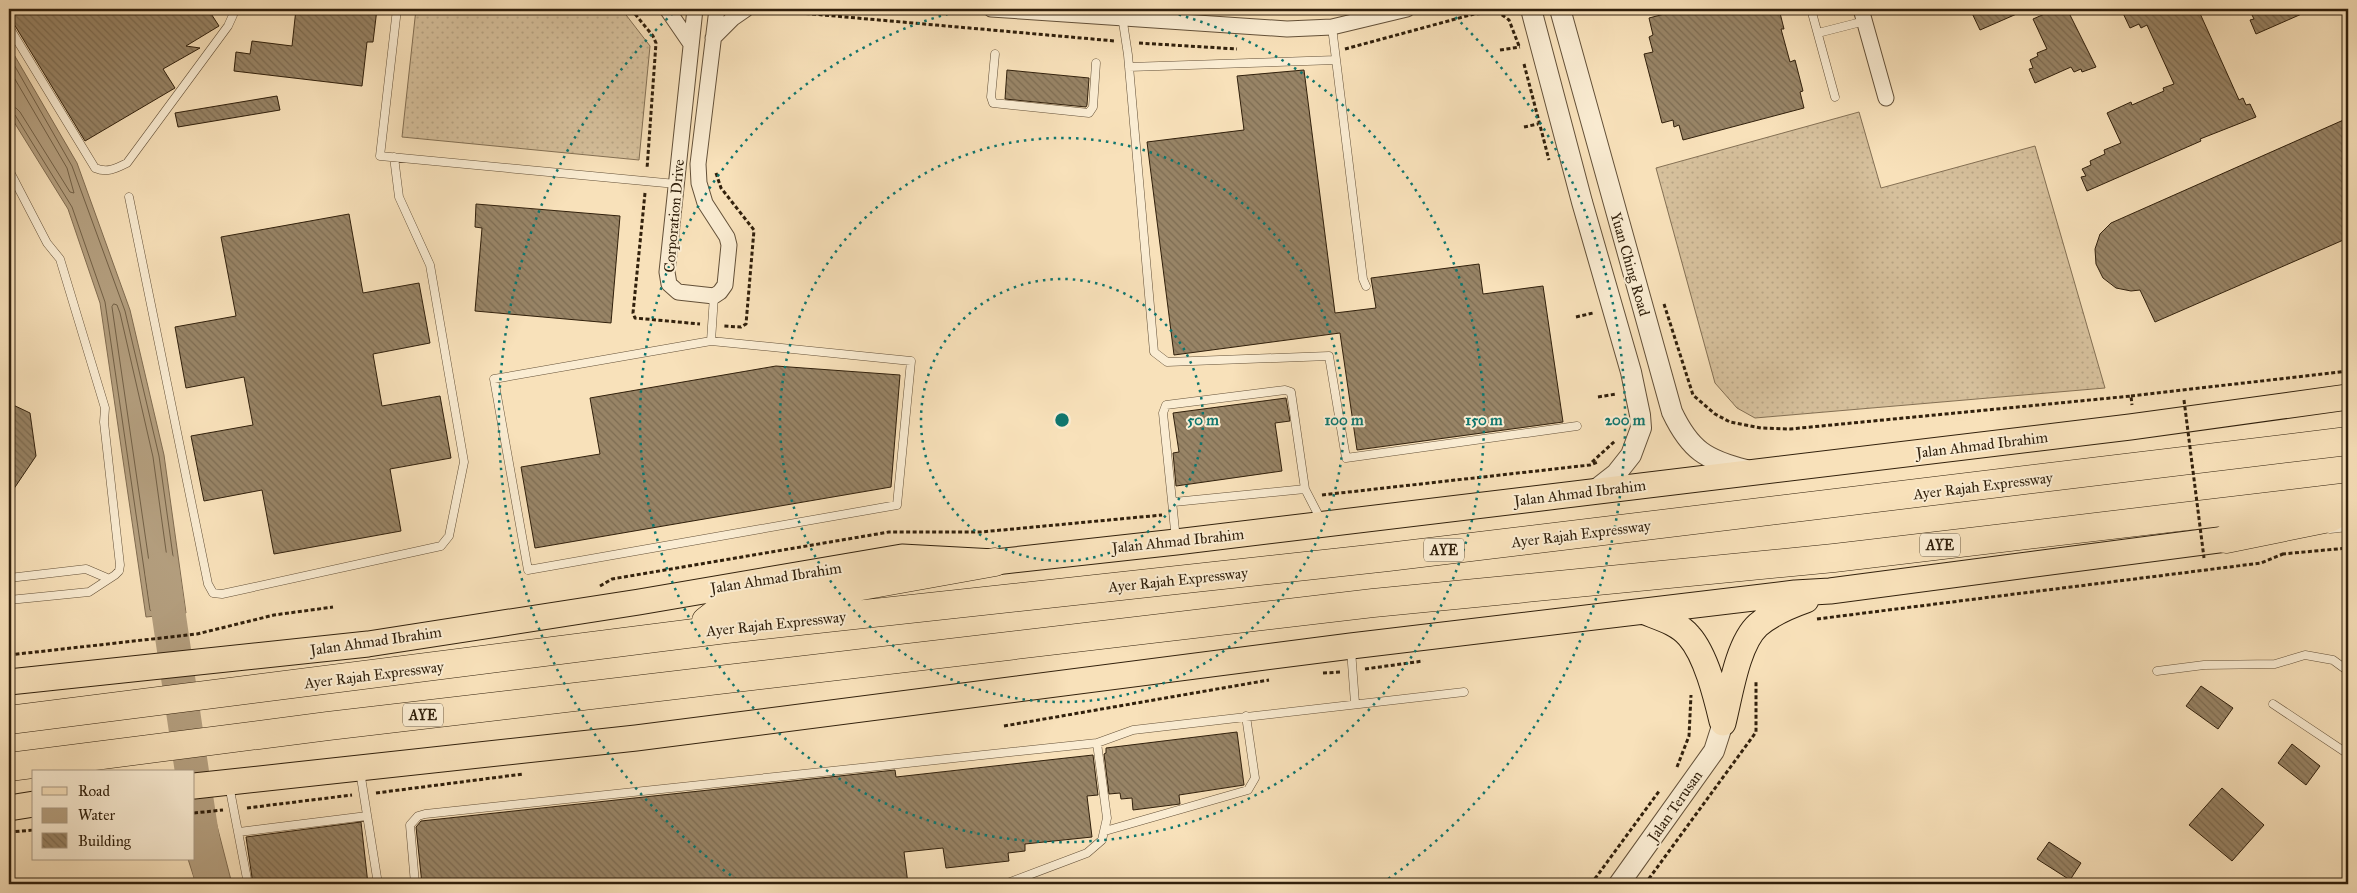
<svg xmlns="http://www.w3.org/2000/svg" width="2357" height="893" font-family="'IM FELL Great Primer',serif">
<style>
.grass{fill:url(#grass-dots);stroke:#847054}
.water{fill:#b49f7f;stroke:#806c51}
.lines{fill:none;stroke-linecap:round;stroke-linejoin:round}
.shore{stroke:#726046;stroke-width:1}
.river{stroke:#b49f7f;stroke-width:34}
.building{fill:url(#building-back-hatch);stroke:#31200c}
.service-casing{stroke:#635038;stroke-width:9}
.minor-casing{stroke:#635038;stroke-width:17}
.tertiary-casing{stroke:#635038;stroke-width:22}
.primary-casing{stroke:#31200c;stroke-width:27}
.motorway-casing{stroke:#31200c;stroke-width:29}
.path{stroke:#31200c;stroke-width:3;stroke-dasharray:4 2.5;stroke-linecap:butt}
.service{stroke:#faecd2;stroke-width:8}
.minor{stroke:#faecd2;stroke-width:15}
.tertiary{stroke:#faecd2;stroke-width:20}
.primary{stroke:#f8e1ba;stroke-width:25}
.motorway{stroke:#f8e1ba;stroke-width:28}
.path-bridge{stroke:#31200c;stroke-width:3;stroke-dasharray:4 2.5;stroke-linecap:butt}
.ring{fill:none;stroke:#0f766e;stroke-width:2.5;stroke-dasharray:2.5 5}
.labels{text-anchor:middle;stroke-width:4;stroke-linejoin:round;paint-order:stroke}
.shield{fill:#faecd2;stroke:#6d5d47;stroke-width:1}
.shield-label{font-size:14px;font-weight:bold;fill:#31200c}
.street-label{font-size:15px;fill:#31200c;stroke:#faecd2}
.centre{fill:#0f766e;stroke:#faecd2;stroke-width:2.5}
.ring-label{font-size:15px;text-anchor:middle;font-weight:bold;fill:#0f766e;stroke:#faecd2;stroke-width:4;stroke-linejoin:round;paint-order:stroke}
</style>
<defs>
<pattern id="grass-dots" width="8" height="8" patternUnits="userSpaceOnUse" patternTransform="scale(1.25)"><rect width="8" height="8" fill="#d6c09c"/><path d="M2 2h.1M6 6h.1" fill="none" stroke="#b8a585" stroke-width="1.8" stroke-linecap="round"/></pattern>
<pattern id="building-back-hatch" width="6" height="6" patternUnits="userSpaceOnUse" patternTransform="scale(1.25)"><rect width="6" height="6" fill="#988466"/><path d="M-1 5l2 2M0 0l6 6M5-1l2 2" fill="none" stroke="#7d6c52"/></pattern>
</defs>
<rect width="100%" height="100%" fill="#f8e1ba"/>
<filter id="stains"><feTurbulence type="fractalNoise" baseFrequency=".004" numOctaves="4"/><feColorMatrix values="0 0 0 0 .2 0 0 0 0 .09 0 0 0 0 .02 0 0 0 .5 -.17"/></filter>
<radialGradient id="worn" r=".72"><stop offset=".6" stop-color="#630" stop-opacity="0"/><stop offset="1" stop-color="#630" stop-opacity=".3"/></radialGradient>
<path class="grass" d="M416 9H602L623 11 650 46 639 160 402 137Z
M1859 112 1881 188 2035 146 2105 388 1755 418 1737 408 1715 383 1656 168Z"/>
<path class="water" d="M9 46 77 163 130 310 164 455 186 613 146 617 100 303 68 209 9 114Z
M215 818 232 884H196L188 859H194V822Z"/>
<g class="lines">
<path class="shore" d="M9 56 72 166 125 311 159 456 180 606 178 609 153 612 150 610 105 302 72 207 15 115 9 113
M9 69 67 168 74 193 70 192 20 112 16 108 9 106
M114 304 117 305 120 313 153 457 173 601 171 603 158 605 155 603 112 307Z
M194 826 212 825 227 884
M194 833H207L220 884"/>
<path class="river" d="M162 569 192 772
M194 783 203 842 213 884"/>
</g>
<path class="building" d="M9 9H208L219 26 186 46 200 48 163 69 175 88 85 141 14 24 9 21Z
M296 9 349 11V9H377L373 42H367L362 86 234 71 236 52 250 54 252 41 292 46Z
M1676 9H1779L1784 29H1781L1790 62 1795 60 1803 91 1800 92 1804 108 1683 140 1679 125 1674 127 1673 120 1662 123 1644 54 1653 52 1649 37 1653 35 1649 18 1676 11Z
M1970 9H2028L1980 30Z
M2056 9H2067L2096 67 2082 72 2081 69 2074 72 2071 67 2035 83 2029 69 2033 68 2030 60 2038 56 2037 53 2047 49 2033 19Z
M2121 9H2198L2239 100 2243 98 2246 105 2250 104 2256 117 2200 139 2201 141 2087 191 2081 177 2086 176 2082 169 2091 165 2090 161 2105 154 2104 150 2121 143 2107 113 2131 102 2132 105 2164 91 2163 88 2174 84 2147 25 2141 28 2139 24 2130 28Z
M2249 9H2313L2256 34 2250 20 2254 19Z
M1007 70 1089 78 1087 105 1086 107 1005 99Z
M1304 70 1335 313 1376 308 1371 278 1479 264 1483 294 1543 286 1563 422 1357 450 1340 333 1174 355 1147 142 1244 130 1237 76Z
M277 96 280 110 178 127 175 113Z
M2348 118V238L2155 322 2140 290 2131 291 2116 288 2103 278 2096 264 2095 249 2100 234 2111 223Z
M476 204 620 216 611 323 475 311 482 228 475 227Z
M349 214 363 293 419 283 430 343 373 354 382 406 440 396 451 458 390 469 401 531 274 554 262 490 204 501 191 436 253 425 244 377 186 388 175 327 236 316 221 237Z
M776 366 900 375 891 487 535 548 521 467 600 454 590 398Z
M1286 398 1290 421 1275 423 1282 471 1176 486 1173 453 1179 452 1173 413Z
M9 403 30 413 36 456 9 496Z
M2201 686 2233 708 2218 729 2186 706Z
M1237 732 1244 785 1179 795 1180 804 1133 810 1132 798 1121 799 1120 793 1109 794 1104 754 1106 753V748Z
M2292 744 2320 766 2306 785 2278 763Z
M1093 755 1098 795 1087 796 1092 837 1025 844V851L1008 853 1009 861 946 868 943 848 904 852 908 884H422L416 827 421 821 895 770 896 777Z
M2222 788 2264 825 2232 861 2189 825Z
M361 822 368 884H253L246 837Z
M2049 842 2081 863 2070 880 2037 859Z"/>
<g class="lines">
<g class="service-casing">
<path id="service" d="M397 9 380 156 676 184
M1121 9 1128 55 1154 352 1167 362 1329 356 1346 458 1577 426
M1811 9 1835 97
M9 27 95 168C107 173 115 169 127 163L228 26 233 15 232 9
M1332 27 1363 279 1366 286
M1818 33 1865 21
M995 54 991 97 993 103 1089 113 1093 107 1096 63
M1129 67 1336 60
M9 170 47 243 60 259 105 408 104 422 120 565 119 571 115 575 89 592 9 600
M129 197 208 584 213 593 222 594 441 546 449 536 464 462 430 265 399 197 394 157
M711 341 494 379 528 570 897 505 911 361 711 341 714 296
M1174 502 1305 489
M2330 529 2348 527
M1176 540 1163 413 1166 405 1285 390 1291 392 1305 489 1321 520
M9 578 86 569 107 578
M1351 650 1355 703
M2157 671 2204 665 2275 664 2305 655 2333 660 2348 671
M2273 704 2348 754
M360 771 378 884
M229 785 248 884
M1105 831 1248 790 1255 778 1246 716
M239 832 367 816
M415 884 410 825 418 816 425 814 1097 743 1133 730 1464 692
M1005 884 1087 853 1102 840 1107 818 1097 743"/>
</g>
<g class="minor-casing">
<path id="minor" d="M667 9 691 44
M695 9 667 272 669 284 678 292 714 296 720 292 725 285 729 245 727 237 705 203 699 183 698 164 717 9
M991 9 1287 29 1332 27 1407 9
M1861 9 1886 98
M713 38 733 18 746 9"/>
</g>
<g class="tertiary-casing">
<path id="tertiary" d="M1531 9 1582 202 1631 372 1640 415 1641 428 1631 455 1616 474 1593 492
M1560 9 1672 412C1690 450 1706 460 1746 470
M1619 884 1714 751 1723 723"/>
</g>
<g class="primary-casing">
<path id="primary" d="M1645 612C1660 618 1678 623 1689 636 1706 655 1716 696 1722 721
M9 682 368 644 639 602 902 557 995 562 1176 542 2130 427 2348 397
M1723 723C1730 696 1737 644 1758 625 1772 613 1789 606 1806 600
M194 786 636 738 1351 646 1795 593 1830 591 2226 539
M9 808 34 804"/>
</g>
<g class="motorway-casing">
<path id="motorway" d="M2226 539 2329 518 2348 508
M706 621 715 614 761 604 995 562
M9 720 726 629 1388 557 2348 441
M9 767 328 726 1373 603 1834 558 2348 497"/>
</g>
<path class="path" d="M631 9 653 36 656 43 647 169
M761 13 767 10 1115 41
M1139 43 1237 49
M1345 49 1474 14 1498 12 1509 20 1519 46
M1500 50 1520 47
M1524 64 1549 160
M1524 127 1538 124
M716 173 721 188 754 230 746 324 741 327 724 326
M645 193 633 313 635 318 700 324
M1664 304 1693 395 1715 414 1730 422 1761 428 1790 429 2131 396 2132 405
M1576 317 1593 313
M2131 396 2348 371
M1598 397 1616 394
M1592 462 1615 441
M1322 495 1590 465 1598 462
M2282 554 2348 548
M600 586 612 579 889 532H981L1162 515
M1817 619 2261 563 2283 554
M9 655 197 634 274 615 333 607
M1365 669 1423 661
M1323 673 1341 672
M1004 726 1269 680
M1677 767 1689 736 1691 695
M376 793 523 774
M247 808 352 795
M194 813 223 810
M9 832 34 830
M1591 884 1660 790
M1645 884 1756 732V681"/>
<use href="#service" class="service"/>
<use href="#minor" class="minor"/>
<use href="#tertiary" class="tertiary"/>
<use href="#primary" class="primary"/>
<use href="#motorway" class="motorway"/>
<path class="path-bridge" d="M2184 400 2204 558"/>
</g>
<g class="ring">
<circle cx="1062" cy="420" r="141"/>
<circle cx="1062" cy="420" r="282"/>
<path d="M1157 9A422 422 0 1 1 967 9"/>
<path d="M743 884A563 563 0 0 1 674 12M1450 12A563 563 0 0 1 1381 884"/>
</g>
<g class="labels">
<g class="shield">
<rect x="1920" y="533.5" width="40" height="23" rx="4"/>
<rect x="1424" y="538.5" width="40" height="23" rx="4"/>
<rect x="403" y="703.5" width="40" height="23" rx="4"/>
</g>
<g class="shield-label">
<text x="1940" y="550">AYE</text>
<text x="1444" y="555">AYE</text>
<text x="423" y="720">AYE</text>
</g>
<g class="street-label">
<text transform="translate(674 216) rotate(-85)" y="5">Corporation Drive</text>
<text transform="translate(1630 264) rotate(74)" y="5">Yuan Ching Road</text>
<text transform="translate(1982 445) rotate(-7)" y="5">Jalan Ahmad Ibrahim</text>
<text transform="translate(1983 486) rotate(-7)" y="5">Ayer Rajah Expressway</text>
<text transform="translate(1580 493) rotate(-7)" y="5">Jalan Ahmad Ibrahim</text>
<text transform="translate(1581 534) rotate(-7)" y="5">Ayer Rajah Expressway</text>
<text transform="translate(1178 541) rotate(-6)" y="5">Jalan Ahmad Ibrahim</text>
<text transform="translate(776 578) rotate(-9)" y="5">Jalan Ahmad Ibrahim</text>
<text transform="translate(1178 580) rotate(-6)" y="5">Ayer Rajah Expressway</text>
<text transform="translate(776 624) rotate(-6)" y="5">Ayer Rajah Expressway</text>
<text transform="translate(376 641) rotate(-8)" y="5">Jalan Ahmad Ibrahim</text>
<text transform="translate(374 675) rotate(-7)" y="5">Ayer Rajah Expressway</text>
<text transform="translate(1675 806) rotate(-55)" y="5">Jalan Terusan</text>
</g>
</g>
<circle cx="1062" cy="420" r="8" class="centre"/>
<g class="ring-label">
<text x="1203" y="425">50 m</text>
<text x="1344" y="425">100 m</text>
<text x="1484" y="425">150 m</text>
<text x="1625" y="425">200 m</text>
</g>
<rect width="2357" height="893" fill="none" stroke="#f8e1ba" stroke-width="30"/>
<rect x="10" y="10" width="2337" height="873" fill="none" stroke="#31200c" stroke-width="2.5"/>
<rect x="15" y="15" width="2327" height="863" fill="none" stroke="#31200c"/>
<rect x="32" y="770" width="162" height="90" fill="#faecd2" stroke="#aa9a83"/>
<rect x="42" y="787" width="25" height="8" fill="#f8e1ba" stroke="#aa9a83"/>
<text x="78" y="796" font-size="15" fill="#31200c">Road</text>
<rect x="42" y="808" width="25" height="15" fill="#b49f7f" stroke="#aa9a83"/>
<text x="78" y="820" font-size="15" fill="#31200c">Water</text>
<rect x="42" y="833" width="25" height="15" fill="url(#building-back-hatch)" stroke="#aa9a83"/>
<text x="78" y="846" font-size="15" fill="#31200c">Building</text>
<rect width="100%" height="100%" filter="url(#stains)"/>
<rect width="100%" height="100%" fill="url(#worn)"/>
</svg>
